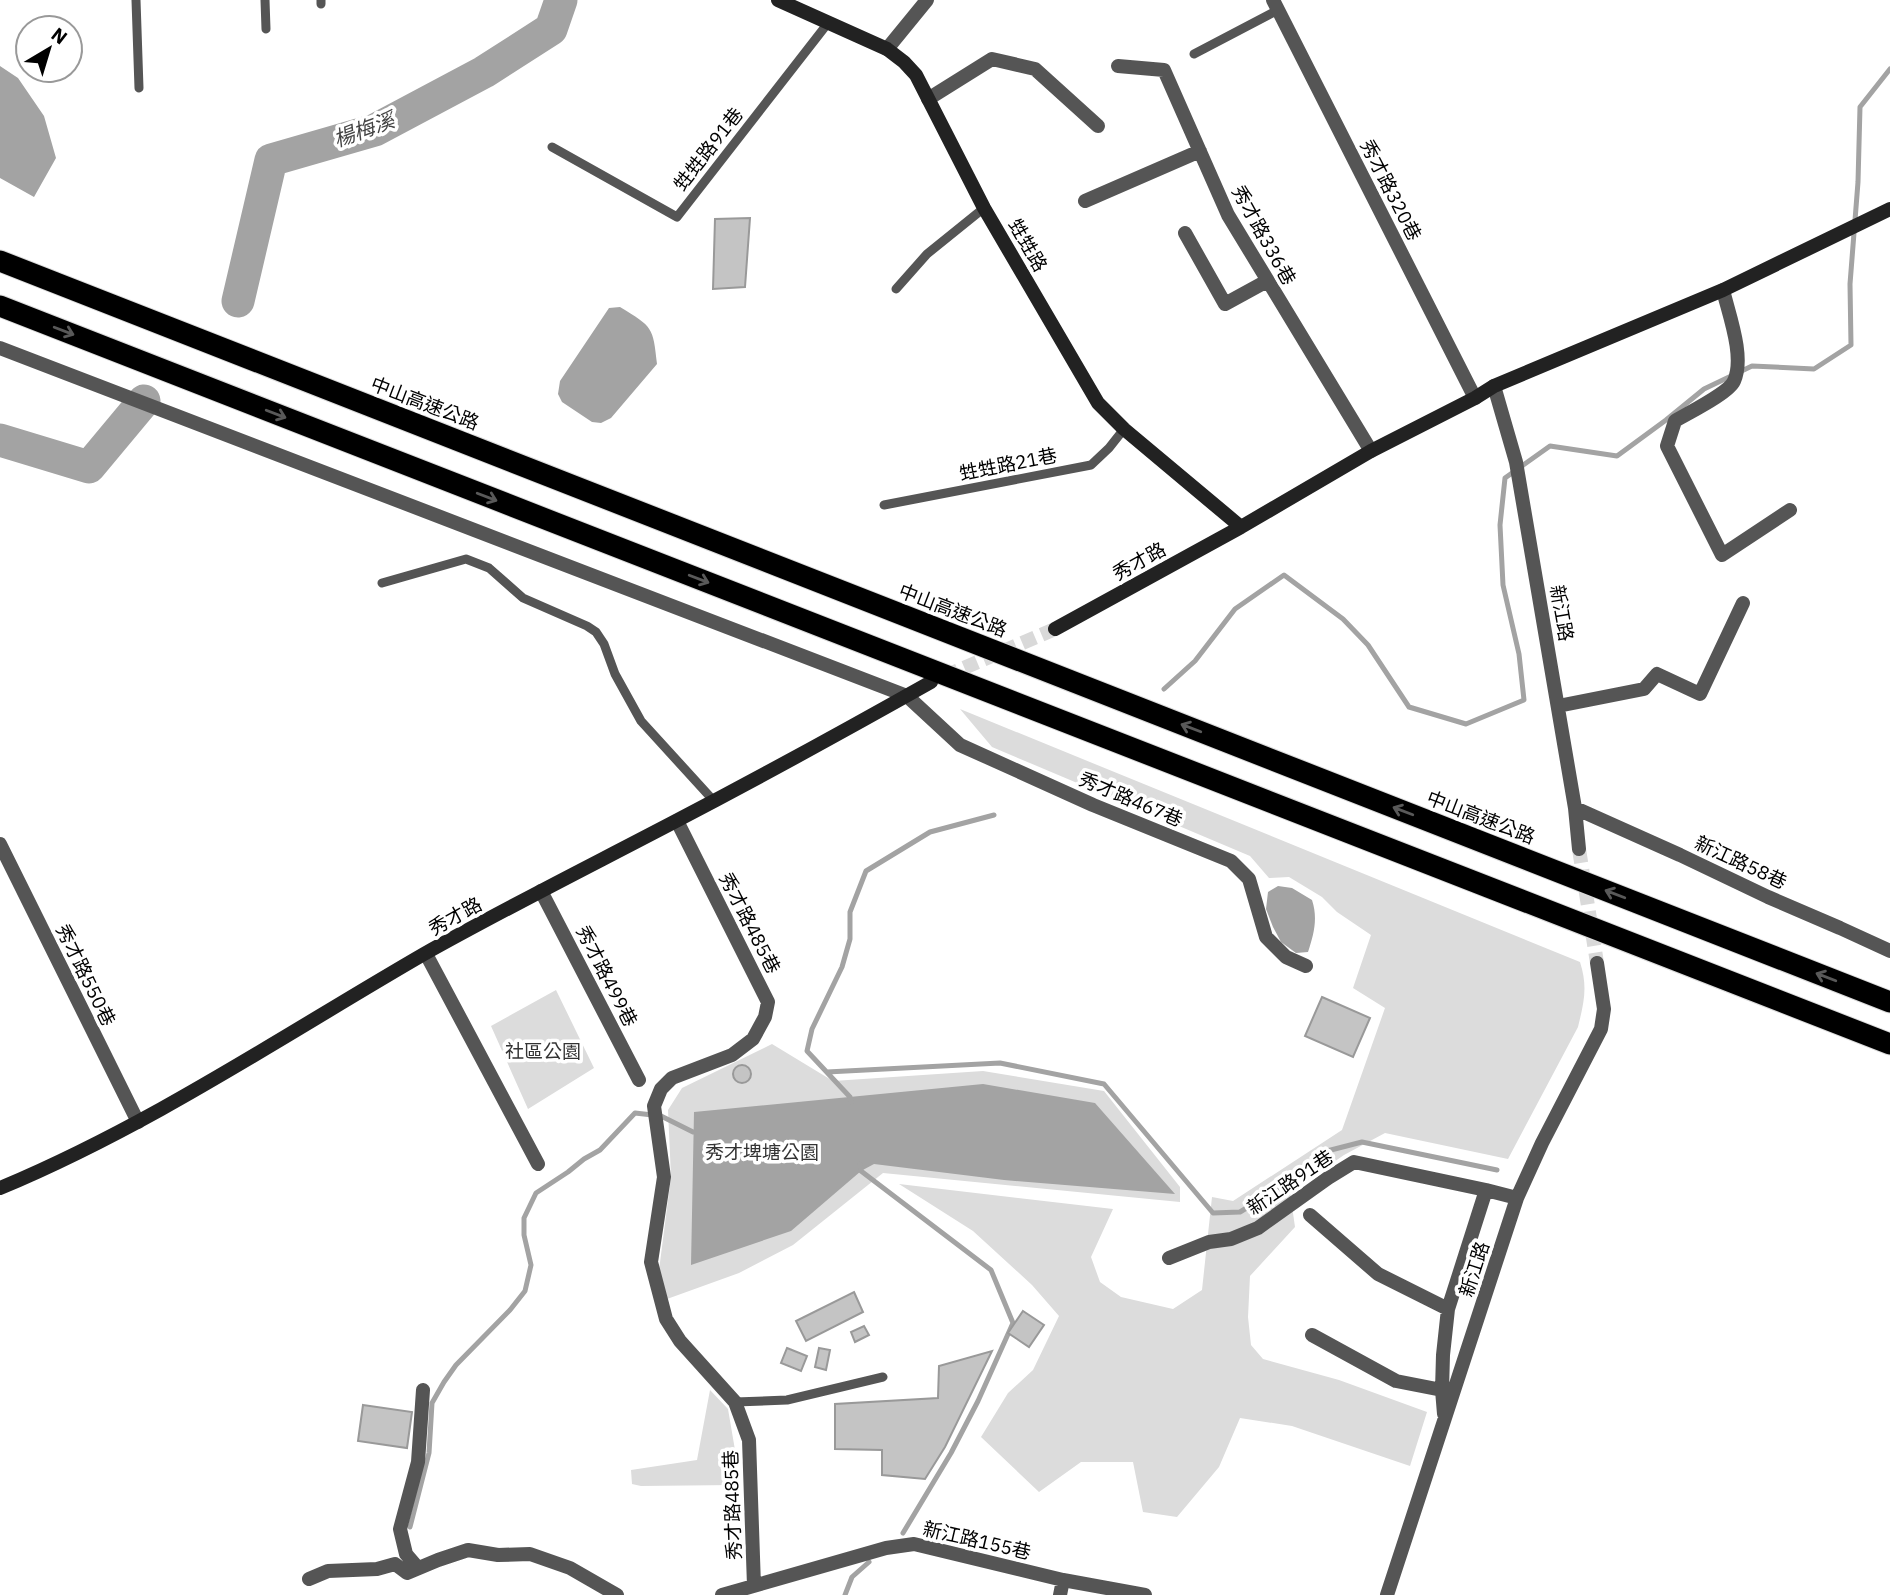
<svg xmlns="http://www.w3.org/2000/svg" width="1890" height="1595" font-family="'IBM Plex Sans','Noto Sans TC',sans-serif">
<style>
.green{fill:#dcdcdc}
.water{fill:#a3a3a3}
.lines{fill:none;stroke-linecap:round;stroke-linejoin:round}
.stream{stroke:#a3a3a3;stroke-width:5}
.river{stroke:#a3a3a3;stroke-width:33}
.building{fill:#c4c4c4;stroke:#999;stroke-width:2}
.street-tunnel{stroke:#d9d9d9;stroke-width:14;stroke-dasharray:14 7;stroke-linecap:butt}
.secondary-tunnel{stroke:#d9d9d9;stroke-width:14;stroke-dasharray:14 7;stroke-linecap:butt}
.highway-casing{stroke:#dbdbdb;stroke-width:23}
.lane{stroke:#555;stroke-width:9}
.street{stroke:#555;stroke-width:14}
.secondary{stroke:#222;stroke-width:14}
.highway{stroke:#000;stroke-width:21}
.oneway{stroke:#595959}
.labels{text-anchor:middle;stroke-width:7;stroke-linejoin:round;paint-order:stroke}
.street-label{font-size:19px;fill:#000;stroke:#fff}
.park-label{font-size:19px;fill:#333;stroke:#fff}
.water-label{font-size:21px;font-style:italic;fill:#444;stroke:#fff}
</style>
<rect width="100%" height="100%" fill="#fff"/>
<path class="green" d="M960 709 1580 962C1588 987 1584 1002 1578 1027L1508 1159 1385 1133 1344 1155 1290 1192 1295 1227 1250 1276 1248 1317 1251 1345 1263 1359 1339 1380 1427 1412 1410 1466 1292 1426 1240 1418 1219 1467 1177 1517 1143 1512 1133 1462H1081L1039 1492 981 1437 1008 1393 1033 1370 1059 1316 1032 1285 973 1231 899 1184 1113 1209 1091 1257 1100 1282 1121 1297 1173 1309 1202 1290 1212 1197 1233 1201 1342 1130 1385 1008 1353 988 1371 935 1337 912 1322 897 1289 877 1269 878 1250 856 992 747Z
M556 990 594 1068 528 1109 491 1026Z
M772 1044 833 1081 983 1071 1104 1091 1180 1187V1202L883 1173 793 1245 739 1273 667 1299 659 1270 671 1177 668 1110 682 1088Z
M710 1390 728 1409 735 1450 734 1485 641 1486 632 1484 631 1470 697 1460Z"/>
<path class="water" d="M0 66 18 78 44 116 56 158 34 197 0 178Z
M620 307C653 327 653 327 657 364L611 418 601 423 592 422 562 402 558 394 560 381 609 308Z
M1278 886 1292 888 1312 900C1318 918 1314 934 1308 952L1296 953 1281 942 1273 927 1266 909 1268 892Z
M983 1084 1095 1103 1175 1194 1004 1180 874 1164 861 1171 791 1231 691 1265 694 1112Z"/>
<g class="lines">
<path class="stream" d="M1164 689 1195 661 1235 609 1284 575 1343 619 1368 645 1409 707 1466 724 1524 700 1519 654 1503 585 1500 525 1505 478 1550 446 1617 456 1666 420 1704 389 1752 366 1814 369 1851 345 1850 284 1858 182 1860 107 1890 69
M827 1072 1000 1063 1104 1084 1213 1213 1240 1212 1266 1196 1327 1151 1362 1142 1497 1170
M851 1102 850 1097 807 1051 812 1029 842 967 850 939V912L866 871 930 832 994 815
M860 1164 861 1171 991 1270 1013 1323 978 1401 951 1453 903 1533
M410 1527 429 1453 432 1403 444 1382 456 1365 510 1310 525 1291 531 1265 524 1235V1218L536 1193 568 1172 584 1159 600 1150 635 1113 661 1116 693 1132H698
M845 1595 852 1577 869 1562"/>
<path class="river" d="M238 301 271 160 375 130 484 72 551 29 561 0
M0 440 89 467 144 401"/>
</g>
<path class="building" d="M750 218 745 287 713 289 715 219Z
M1322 997 1370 1018 1353 1057 1305 1036Z
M733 1074a9 9 0 1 1 18 0a9 9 0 1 1-18 0Z
M854 1292 863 1312 806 1341 796 1321Z
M1023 1311 1044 1325 1029 1347 1008 1333Z
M864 1326 869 1335 855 1342 851 1332Z
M787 1348 807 1356 801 1371 781 1363Z
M819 1348 830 1350 826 1370 815 1367Z
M992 1351 945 1447 925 1479 882 1475V1450L835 1449V1404L938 1398 939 1366Z
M363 1405 412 1412 407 1448 358 1441Z"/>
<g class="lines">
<path class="street-tunnel" d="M1579 849 1597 963"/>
<path class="secondary-tunnel" d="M945 676 1055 629"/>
<g class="highway-casing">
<path id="highway" d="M0 261 1890 1002
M0 306 1890 1044"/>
</g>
<path class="lane" d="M136 0 139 88
M265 0 266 29
M321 0V4
M1194 54 1278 10
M552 147 677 217 828 23
M896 289 927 254 984 208
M884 505 1091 465 1109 448 1124 429
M382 583 466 559 489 568 523 598 587 626 596 632 604 644 615 674 641 721 713 800
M735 1402 787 1400 883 1377"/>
<path class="street" d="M1273 0 1475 398
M887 49 927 0
M1118 66 1164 70 1228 215 1371 451
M928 99 992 59 1035 69 1098 126
M1085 201 1200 151
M1185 233 1225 304 1267 281
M1723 290C1729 315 1745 357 1734 381 1729 393 1688 413 1675 421L1667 446 1722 555 1790 510
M0 348 907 696 960 745 1093 805 1231 861 1249 879 1266 937 1286 957 1306 966
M1494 386 1516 462 1575 808 1579 849
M1558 706 1644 689 1657 674 1700 694 1743 603
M1575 808 1680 855 1768 897 1840 928 1890 951
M677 821 768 1002 765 1017 753 1039 732 1055 672 1078 661 1089 654 1106 664 1177 651 1262 666 1319 680 1341 735 1402 749 1440 754 1586
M0 844 138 1122
M541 891 639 1080
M426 954 538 1164
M1310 1215 1378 1274 1448 1309
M1169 1258 1209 1242 1231 1239 1258 1228 1328 1178 1354 1162 1486 1190 1517 1198
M1312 1335 1396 1381 1442 1390
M1444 1414 1442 1390 1443 1355 1448 1309 1486 1190
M418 1568 406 1554 400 1529 418 1462 423 1390
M309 1579 328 1571 377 1569 395 1564 407 1573 438 1560 468 1550 498 1555 530 1554 570 1568 617 1595
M722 1595 886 1548 914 1544 1063 1580 1145 1595
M1060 1595 1063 1580
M1387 1595 1517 1198 1542 1143 1601 1029 1604 1009 1597 963"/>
<path class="secondary" d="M778 0 887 49 904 62 916 75 984 208 1098 403 1124 429 1241 527
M1055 629 1241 527 1371 451 1475 398 1494 386 1723 290 1890 209
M0 1188C149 1126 284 1035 424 954 506 908 590 866 674 822 760 777 846 730 931 682"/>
<use href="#highway" class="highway"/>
</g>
<defs><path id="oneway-shaft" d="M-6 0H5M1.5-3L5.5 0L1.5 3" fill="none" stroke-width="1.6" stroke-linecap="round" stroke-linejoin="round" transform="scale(1.75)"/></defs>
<g class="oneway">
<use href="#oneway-shaft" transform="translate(64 331) rotate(21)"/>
<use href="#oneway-shaft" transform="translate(276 414) rotate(21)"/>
<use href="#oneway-shaft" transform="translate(487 497) rotate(21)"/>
<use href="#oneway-shaft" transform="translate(699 579) rotate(21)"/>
<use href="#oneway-shaft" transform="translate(1191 728) rotate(-159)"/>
<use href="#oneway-shaft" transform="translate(1403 811) rotate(-159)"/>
<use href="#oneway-shaft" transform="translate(1615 894) rotate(-159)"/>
<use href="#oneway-shaft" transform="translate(1826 977) rotate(-159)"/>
</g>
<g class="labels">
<g class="street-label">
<text transform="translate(708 149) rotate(-52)" y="7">甡甡路91巷</text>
<text transform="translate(1391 190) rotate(63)" y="7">秀才路320巷</text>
<text transform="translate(1264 235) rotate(61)" y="7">秀才路336巷</text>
<text transform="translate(1028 245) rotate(60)" y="7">甡甡路</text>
<text transform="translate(425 403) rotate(21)" y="7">中山高速公路</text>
<text transform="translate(1008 464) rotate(-11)" y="7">甡甡路21巷</text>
<text transform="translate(1139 561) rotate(-29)" y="7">秀才路</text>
<text transform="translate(953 610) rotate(21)" y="7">中山高速公路</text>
<text transform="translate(1562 613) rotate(80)" y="7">新江路</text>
<text transform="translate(1131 799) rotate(23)" y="7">秀才路467巷</text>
<text transform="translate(1481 817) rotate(21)" y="7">中山高速公路</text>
<text transform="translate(1741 862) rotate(25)" y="7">新江路58巷</text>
<text transform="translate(455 916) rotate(-29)" y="7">秀才路</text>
<text transform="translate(750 923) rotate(63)" y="7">秀才路485巷</text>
<text transform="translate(86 975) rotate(64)" y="7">秀才路550巷</text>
<text transform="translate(607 976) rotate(63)" y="7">秀才路499巷</text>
<text transform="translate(1290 1182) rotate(-34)" y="7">新江路91巷</text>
<text transform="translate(1474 1269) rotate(-72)" y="7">新江路</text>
<text transform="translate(732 1505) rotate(-92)" y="7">秀才路485巷</text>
<text transform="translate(977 1540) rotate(13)" y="7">新江路155巷</text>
</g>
<g class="park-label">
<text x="543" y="1058">社區公園</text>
<text x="762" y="1159">秀才埤塘公園</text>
</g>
<g class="water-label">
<text transform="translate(364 130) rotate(-20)" y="7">楊梅溪</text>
</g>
</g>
<g transform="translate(49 49) rotate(38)"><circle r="33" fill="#ffffff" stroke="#999999" stroke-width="2"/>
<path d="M0-5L12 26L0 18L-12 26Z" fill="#000000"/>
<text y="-10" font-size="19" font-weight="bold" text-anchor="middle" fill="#000000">N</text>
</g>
</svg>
